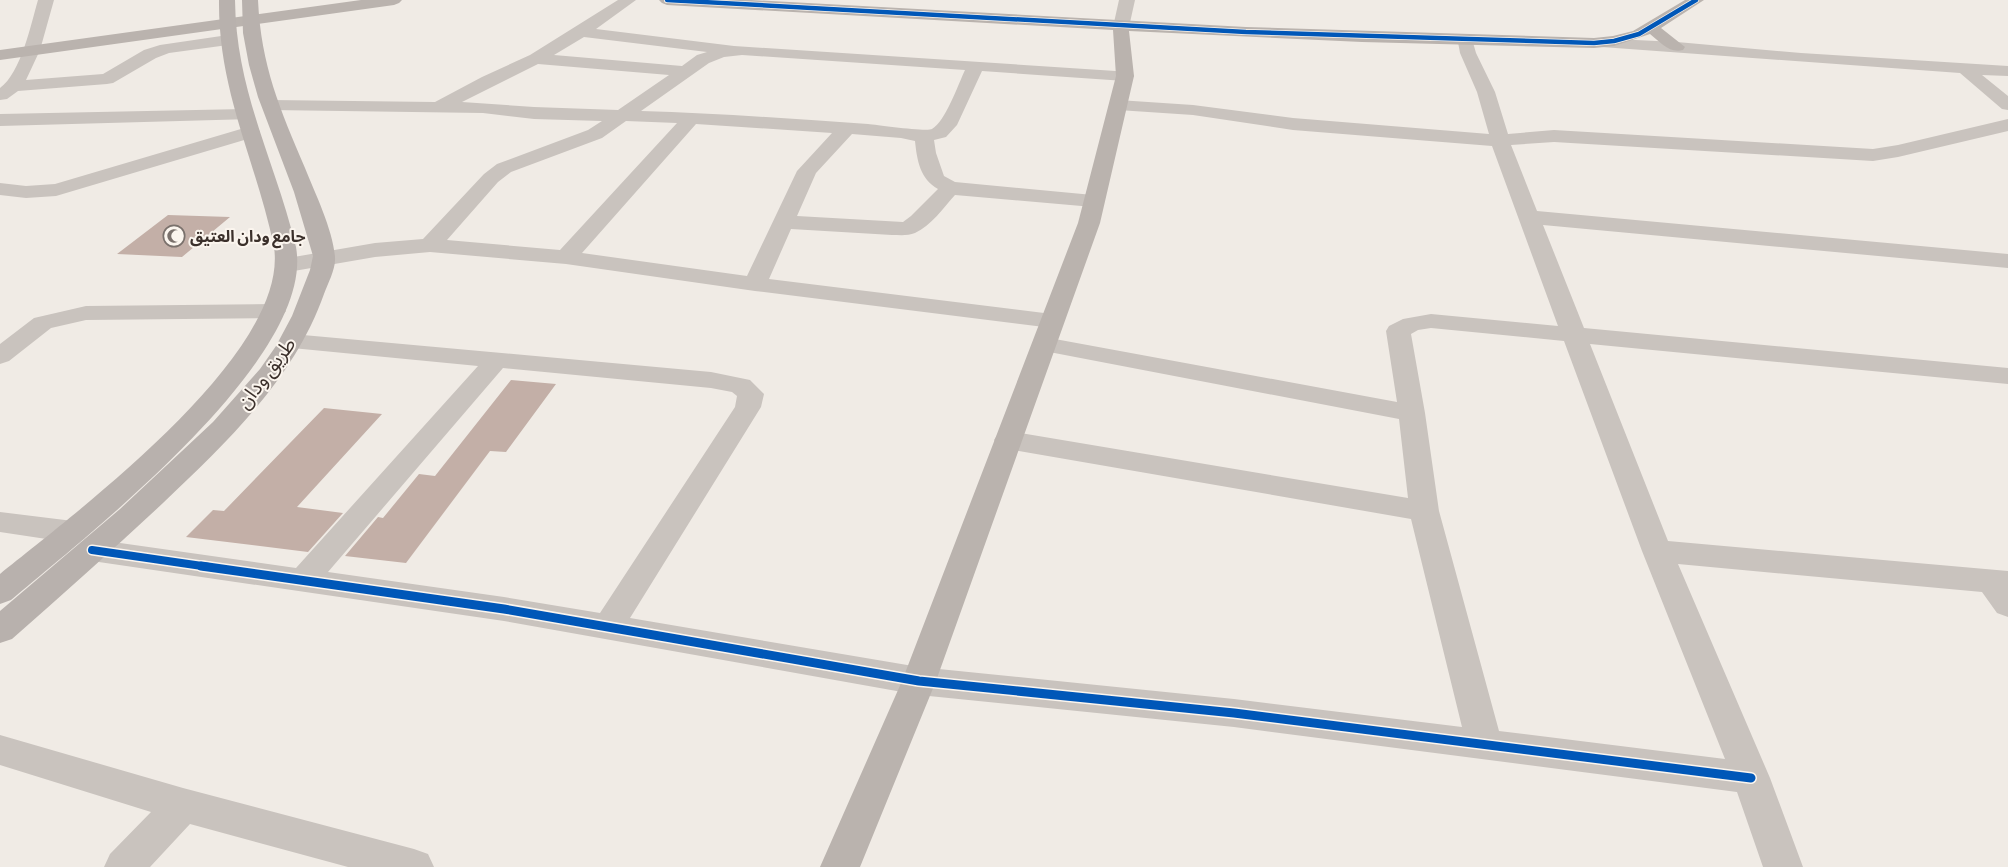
<svg xmlns="http://www.w3.org/2000/svg" width="2008" height="867" font-family="'Alegreya Sans','Noto Sans Arabic',sans-serif">
<style>
.building{fill:#c3afa7}
.lines{fill:none;stroke-linecap:round;stroke-linejoin:round}
.street{fill:#c9c3be;fill-rule:evenodd}
.secondary{fill:#bab3ae;fill-rule:evenodd}
.primary{fill:#b8b1ad;fill-rule:evenodd}
.cycleway-far2-casing{stroke:#fbf5ee;stroke-width:6}
.cycleway-far1-casing{stroke:#fbf5ee;stroke-width:11}
.cycleway-casing{stroke:#fbf5ee;stroke-width:12}
.cycleway-far2{stroke:#0057b8;stroke-width:4.5}
.cycleway-far1{stroke:#0057b8;stroke-width:8}
.cycleway{stroke:#0057b8;stroke-width:9}
.labels{text-anchor:middle;stroke-width:4;stroke-linejoin:round;paint-order:stroke}
.far-poi-label{font-size:16px;font-weight:bold;fill:#3b302b;stroke:#fbf5ee;text-anchor:start}
.street-label{font-size:20px;fill:#3b302b;stroke:#fbf5ee}
</style>
<rect width="100%" height="100%" fill="#f0ebe5"/>
<path class="building" d="M168 215 230 217 182 257 117 254Z
M511 380 556 384 506 452 490 451 406 563 345 556 378 517 383 518 419 474 435 476Z
M324 408 382 414 297 507 343 513 308 552 186 537 213 510 224 511Z"/>
<g class="lines">
<path class="street" d="M38 0H54L40 50 26 80 103 74 144 50 160 45 228 35 234 37 236 40 234 43 228 45 169 53 156 58 113 83 107 84 18 91 7 99 0 100V88C21 73 31 24 38 0Z
M618 0H636L596 29 734 46 1131 72 1134 76 1131 80 1125 81 982 71 957 125 946 137 934 140 936 153 944 176 955 182 1093 195 1100 197 1103 201 1100 205 1093 207 955 195C944 207 931 226 915 233 908 236 900 235 892 235L791 229 769 279 1052 314 1061 316 1064 321 1061 326 1052 328 755 291 566 264 430 252 375 257 288 272 280 270 277 265 280 260 288 258 375 243 423 239 484 174 497 164 588 130 602 121 534 119 483 113 271 110 265 109 262 105 265 101 271 100 435 102 482 77 530 55ZM584 37 707 52 697 55 682 66 554 55ZM742 55 965 70C958 85 945 122 932 129 927 132 878 125 868 124 792 119 716 113 641 111L709 63 724 57ZM538 64 669 75 618 110 534 107 462 102ZM626 121 677 123 560 250 447 240 498 182 511 172 602 138ZM696 124 832 133 797 171 747 276 582 253ZM852 134 901 138 915 141C917 160 920 179 938 189L911 216 903 222 797 216 816 173Z
M1119 0H1135L1129 27 1127 30H1115L1113 27Z
M1466 37 1472 39 1476 53 1495 92 1508 134 1554 130 1873 149 1898 145 2008 119V131L1898 157 1873 161 1554 142 1511 145 1537 211 2008 254V268L1543 225 1584 328 2008 368V384L1590 344 1668 541 2008 571V617L1997 613 1982 592 1678 564 1770 778 1803 867H1763L1737 792 1234 727 919 695 504 621 92 561 81 558 77 550 81 542 92 539 296 568 478 366 292 348 283 346 280 341 283 336 292 334 711 372 750 380 764 394 761 407 630 618 919 667 1234 699 1462 727 1411 519 1008 449 998 446 994 440 998 434 1008 431 1408 498 1399 419 1044 351 1035 349 1032 344 1035 339 1044 337 1397 402 1386 331 1389 326 1403 319 1431 314 1558 326 1492 146 1293 130 1193 115 1118 110 1112 109 1109 105 1112 101 1118 100 1193 105 1293 118 1489 134 1477 92 1460 53 1458 42 1460 39ZM1431 328 1564 341 1642 551 1725 759 1499 731 1439 511 1425 413 1411 334 1418 330ZM503 368 711 388 732 392 737 396 735 407 600 613 504 597 328 572Z
M1594 38 1677 42 1801 53 2008 66V76L1982 75 2008 96V110L2002 109 1960 73 1588 46 1586 43 1588 40Z
M245 109 252 111 254 115 252 119 0 126V114Z
M251 126 258 128 260 132 258 136 56 196 26 198 0 195V183L26 186 55 184Z
M274 304 282 306 286 311 282 316 274 318 86 320 51 328 9 361 0 364V344L34 318 86 306Z
M0 512 73 521 84 525 88 532 84 539 73 543 0 532Z
M0 735 183 788 414 849 428 854 434 867H348L190 824 150 867H104L110 854 151 812 0 765Z"/>
<path class="secondary" d="M361 0H402L399 3 394 5 0 60V50Z
M659 0H751L1246 27 1594 38 1613 36 1633 31 1685 0H1704L1661 28 1685 47 1683 50C1670 54 1660 42 1650 34L1614 46 1594 48 1362 42 1129 31 1134 76 1100 223 936 681 860 867H820L902 681 1078 223 1116 76 1113 30 667 5 662 3Z"/>
<path class="primary" d="M219 0H235C236 92 275 160 296 247 316 358 89 534 11 600L0 604V574C76 512 290 354 274 247 256 160 218 92 219 0Z
M242 0H258C261 66 280 109 305 168 315 193 333 230 335 257 336 269 328 283 324 294 294 379 227 442 163 503 114 549 63 594 12 639L0 643V611L120 509 213 422 260 369 276 346 292 316 310 270 313 256 294 192 258 97 249 65 243 33Z"/>
<g class="cycleway-far2-casing">
<path id="cycleway-far2" d="M667 0 1246 32 1594 43 1614 41 1639 34 1696 0"/>
</g>
<g class="cycleway-far1-casing">
<path id="cycleway-far1" d="M92 550 209 567"/>
</g>
<g class="cycleway-casing">
<path id="cycleway" d="M201 566 504 609 919 681 1234 713 1751 778"/>
</g>
<use href="#cycleway-far2" class="cycleway-far2"/>
<use href="#cycleway-far1" class="cycleway-far1"/>
<use href="#cycleway" class="cycleway"/>
</g>
<defs>
<g id="mosque-ring" transform="scale(1.125)"><circle r="9.5" fill="#fbf5ee" stroke="#7a716c" stroke-width="1.5"/><path d="M3.5-4.9A6 6 0 1 0 3.5 4.9A5 5 0 1 1 3.5-4.9Z" fill="#7a716c"/></g>
</defs>
<g fill-rule="evenodd">
<use href="#mosque-ring" x="174" y="236"/>
</g>
<g class="labels">
<g class="far-poi-label">
<text x="190" y="242">جامع ودان العتيق</text>
</g>
<g class="street-label">
<text transform="translate(266 373) rotate(-53)" y="7">طريق ودان</text>
</g>
</g>
</svg>
